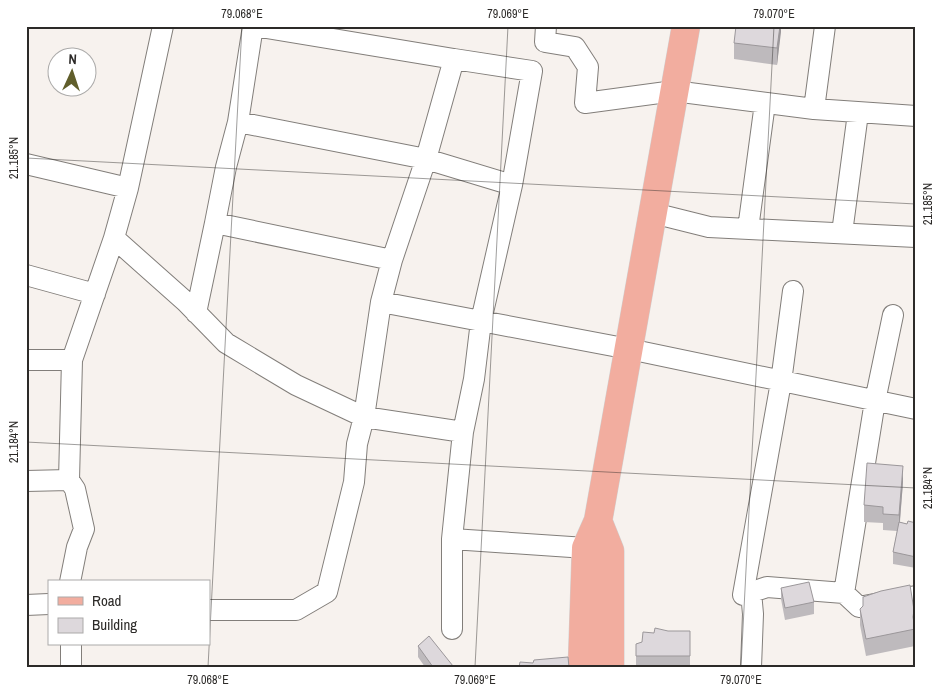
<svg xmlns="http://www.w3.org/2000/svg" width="942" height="693" font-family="'Archivo Narrow',sans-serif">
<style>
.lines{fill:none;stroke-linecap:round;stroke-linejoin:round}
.minor-casing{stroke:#827e7a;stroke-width:22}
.primary-casing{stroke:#d1d0d0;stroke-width:29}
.minor{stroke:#fff;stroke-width:20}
.primary{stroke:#f2ad9f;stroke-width:28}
.wall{fill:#bebabd}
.shaded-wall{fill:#9b979a}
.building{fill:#ddd8dc;stroke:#9b979a}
.ticks{fill:none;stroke:#2c2a28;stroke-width:1;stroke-opacity:0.45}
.neatline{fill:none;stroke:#2c2a28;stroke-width:2}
.ticks-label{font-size:12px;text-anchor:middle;fill:#2c2a28}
</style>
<rect width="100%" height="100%" fill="#f7f2ee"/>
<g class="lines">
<g class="minor-casing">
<path id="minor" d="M255 26 454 59
M546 26 545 42 575 47 588 67 585 103 674 91 814 109 916 116
M814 109 825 26
M238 122 253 26
M26 164 128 188 114 238
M128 188 163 26
M653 213 709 227 916 237
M215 223 226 167 238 122 426 159 512 185
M748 229 765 103
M842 233 858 113
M392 260 426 159 454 59 532 71 512 185 481 321 629 349 916 409
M26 275 95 294
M793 291 781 382 743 595 767 587 844 593 875 401 893 315
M196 313 215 223 392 260 381 302
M26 360H72
M463 432 474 379 481 321 381 302 364 417 463 432 452 539 586 548
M26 481 69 480
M70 582 77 547 84 529 75 489 69 480 72 360 114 238 186 302 226 343 296 385 364 417 357 444 354 482 327 592 296 610H209
M751 592 753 614 751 667
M844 593 859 607 916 596
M26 605 49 604
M452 629V539
M71 667V644"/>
</g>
<g class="primary-casing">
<path id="primary" d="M598 521 610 551V667
M582 667 586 548 598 521 686 26"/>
</g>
<use href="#minor" class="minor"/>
<use href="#primary" class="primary"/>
</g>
<path class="wall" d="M781 26 777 65 734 59V43Z
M903 482 900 522 907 524 916 523V568L893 564V552L897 531 883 530V523L864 522V505Z
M781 588 814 602V614L785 620 781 599Z
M863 597 914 625 915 629V646L866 656 860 625V609L863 607Z
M668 631H690V667H636V644L642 642 654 633Z
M418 646 453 667H425L418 657Z"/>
<path class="shaded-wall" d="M780 26H781V32L777 65V48Z
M903 466V482L899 531V515Z
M914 610V626L913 617Z"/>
<path class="building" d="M736 26H780L777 48 734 43Z
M867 463 903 466 899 515 883 514V507L864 505Z
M908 521 916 523V557L893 552 899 522 907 524Z
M809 582 814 602 785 608 781 588Z
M910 585 914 610 913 617 915 629 866 639 860 609 863 606V597L881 591Z
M655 628 668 631H690V656H636V644L642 642 643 632 654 633Z
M429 636 453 666 452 667H433L418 646Z
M568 657 569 667H519L520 662 533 663 534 660Z"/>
<path class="ticks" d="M26 158 916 204M26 442 916 488M208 667 242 26M475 667 508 26M741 667 774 26"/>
<rect width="942" height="693" fill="none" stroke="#ffffff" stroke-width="55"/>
<rect x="48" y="580" width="162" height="65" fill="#ffffff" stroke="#abaaa9"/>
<rect x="58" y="597" width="25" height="8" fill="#f2ad9f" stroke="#abaaa9"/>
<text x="92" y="606" font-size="15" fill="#2c2a28">Road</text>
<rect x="58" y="618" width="25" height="15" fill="#ddd8dc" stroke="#abaaa9"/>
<text x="92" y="630" font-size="15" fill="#2c2a28">Building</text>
<g transform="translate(72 72) rotate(3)"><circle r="24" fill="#ffffff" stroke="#abaaa9"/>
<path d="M0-4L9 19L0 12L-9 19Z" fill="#605e2b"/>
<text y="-8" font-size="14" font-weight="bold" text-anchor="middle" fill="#2c2a28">N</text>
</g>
<rect x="28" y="28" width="886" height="638" class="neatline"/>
<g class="ticks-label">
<text x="242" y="18">79.068°E</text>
<text x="508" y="18">79.069°E</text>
<text x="774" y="18">79.070°E</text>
<text transform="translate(14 158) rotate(-90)" y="4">21.185°N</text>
<text transform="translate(928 204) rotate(-90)" y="4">21.185°N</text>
<text transform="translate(14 442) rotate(-90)" y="4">21.184°N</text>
<text transform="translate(928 488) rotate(-90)" y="4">21.184°N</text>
<text x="208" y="684">79.068°E</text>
<text x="475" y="684">79.069°E</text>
<text x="741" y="684">79.070°E</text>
</g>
</svg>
